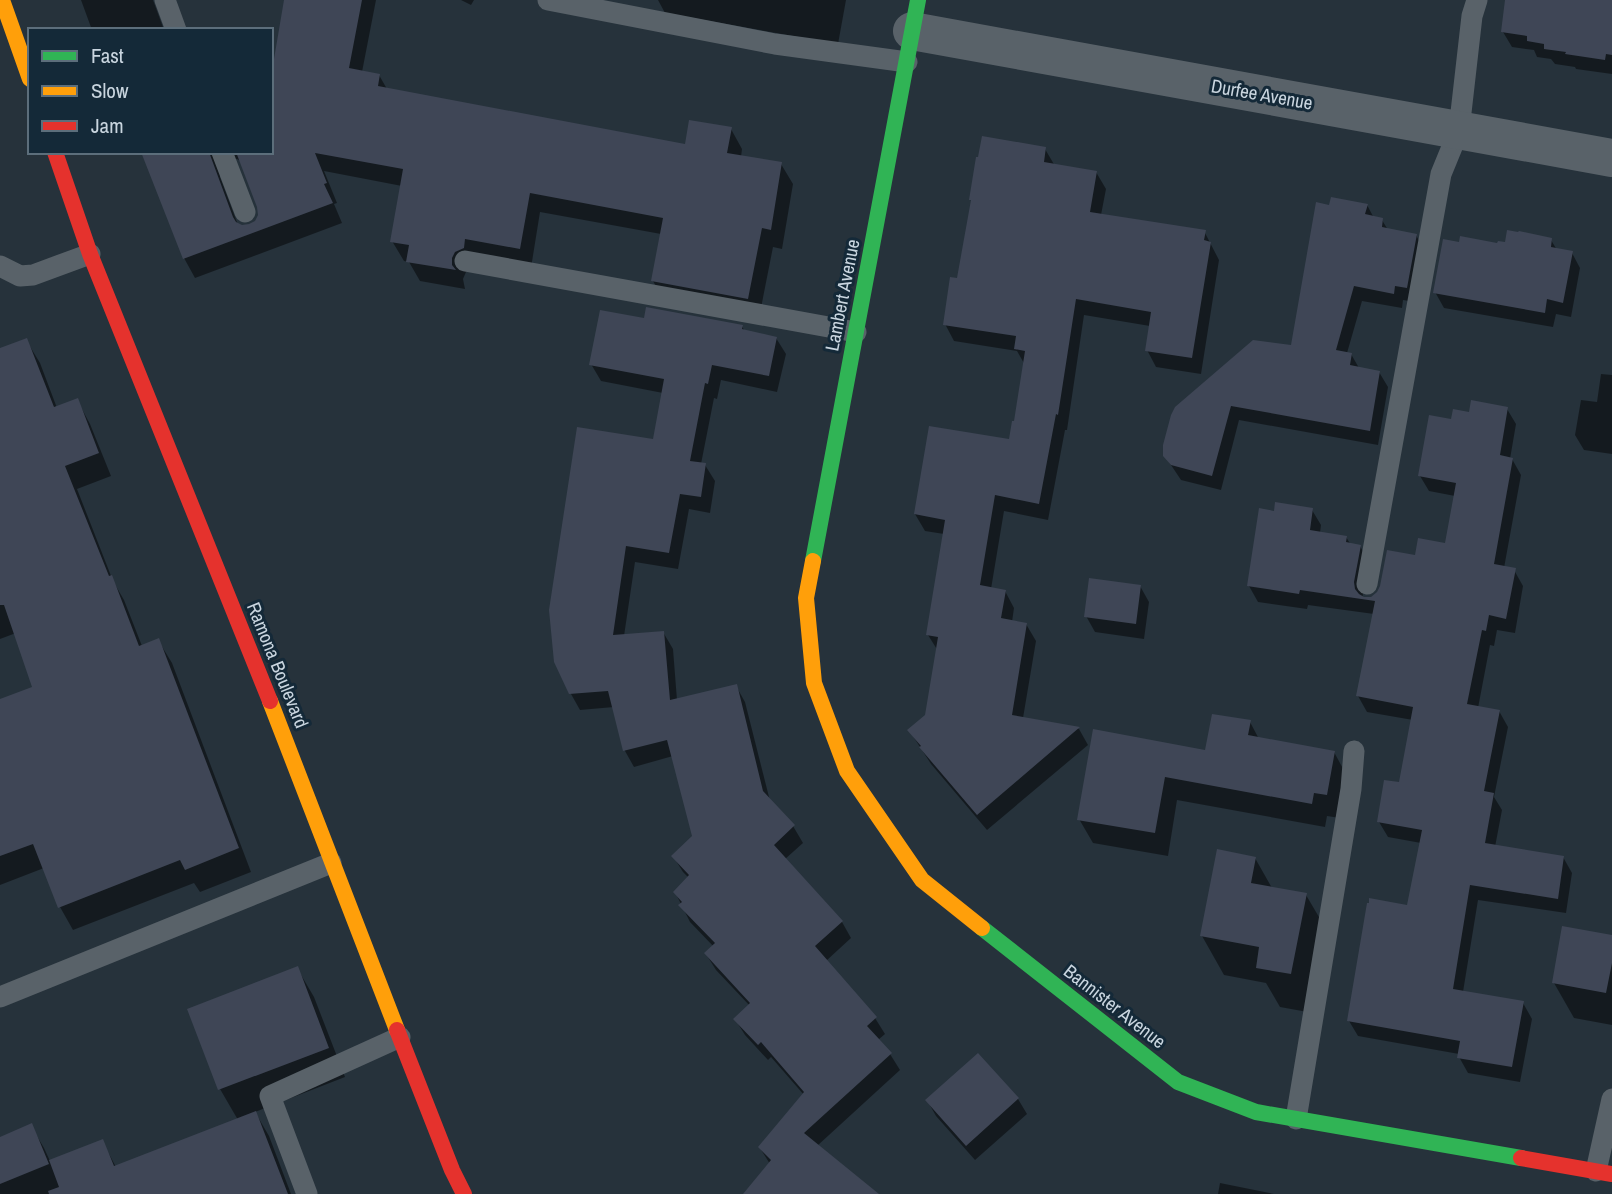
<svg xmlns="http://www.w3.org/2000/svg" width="1612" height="1194" font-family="'Archivo Narrow',sans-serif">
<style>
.shadow{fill:#0007;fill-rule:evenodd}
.building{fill:#3f4656}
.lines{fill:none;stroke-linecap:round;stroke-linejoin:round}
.lane{stroke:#596269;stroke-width:21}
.street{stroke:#596269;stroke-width:38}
.fast{stroke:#30b455;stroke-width:16}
.slow{stroke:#ff9f0a;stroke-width:16}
.jam{stroke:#e5322d;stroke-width:16}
.labels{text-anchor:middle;stroke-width:6;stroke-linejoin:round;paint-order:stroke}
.street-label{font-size:19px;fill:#c9d5df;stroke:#142938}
</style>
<rect width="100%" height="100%" fill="#26323b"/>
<path class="shadow" d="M81 0H153L164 30H92Z
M286 0H376L362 72 379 75 387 89 686 146 731 129 742 149 741 157 781 164 793 184 782 249 773 247 759 318 664 301 653 281 661 234 540 212 531 268 466 272 463 279 465 289 420 281 409 262 404 261 392 241 402 186 324 171 337 203 334 204 342 223 195 278 184 258 142 152H271L275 61ZM228 159H237L241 161 259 207 260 215 256 222 242 227 238 225 220 177V170Z
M461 0H474L471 5Z
M658 0H846L838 44 665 13Z
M1507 0H1612V74L1576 69 1575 67 1555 64 1551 59 1537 57 1534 50 1512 47 1503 32Z
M1045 149 1055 166 1096 172 1106 189 1101 215 1204 231 1219 260 1201 374 1156 367 1147 350 1150 326 1084 315 1067 430H1065L1048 520 1004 511 991 589 1005 591 1014 608 1012 622 1026 624 1036 641 1023 718 1079 729 1088 745 987 830 931 764 909 730 926 716 938 651 928 635 944 534 925 531 915 514 1010 442 1016 423 1025 365 1017 351 954 341 945 324 959 280 972 202 970 199Z
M1367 205 1374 218 1382 220 1388 230 1416 235 1424 250 1415 302 1403 300 1402 308 1362 301 1347 353 1351 354 1359 368 1379 372 1388 387 1378 445 1239 420 1221 490 1181 480 1165 456 1293 347Z
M1551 240 1557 250 1572 253 1580 268 1571 317 1556 314 1553 327 1444 308 1435 292 1460 244 1499 245Z
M646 320 742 326 745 332 776 338 786 354 777 392 721 380 717 399 714 398 701 464 705 465 715 481 710 513 689 509 678 569 635 562 624 636 663 632 673 649 677 700 736 686 745 702 770 801 793 826 803 843 784 860 842 922 851 938 826 961 875 1018 885 1034 878 1040 890 1054 900 1070 817 1146 870 1194H745L770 1164 760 1148 804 1095 771 1057 768 1060 745 1035 735 1019 750 1006 716 970 706 954 714 947 690 922 675 892 689 878 683 872 673 856 694 837 673 756 634 767 625 751 614 707 580 710 571 694 655 441 663 393 601 381 591 364Z
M26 340 40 363 57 408 77 400 90 424 111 476 77 489 113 581 124 600 142 646 158 640 172 663 251 872 200 892 194 883 73 930 60 907 44 868 0 885V701L35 688 16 633 0 639V350Z
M1601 374 1612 375V454L1584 450 1575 435 1581 400 1597 402Z
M1507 409 1516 424 1510 459H1512L1521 475 1504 568 1514 570 1523 586 1515 633 1497 630 1494 646 1490 645 1478 708 1499 711 1508 727 1494 797 1502 810 1495 847 1563 857 1572 873 1566 913 1478 900 1463 992 1523 1003 1532 1019 1520 1082 1468 1073 1459 1057V1054L1358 1036 1349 1021 1408 907 1421 843 1388 837 1379 822 1401 785 1413 720 1367 712 1358 696 1374 614 1308 605 1307 609 1258 602 1249 586 1276 513 1312 510 1321 525 1320 533 1346 537 1351 545 1360 546 1369 562 1362 599 1373 598 1416 557 1447 545 1455 496 1429 491 1420 476 1453 421 1470 414Z
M1140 586 1149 602 1144 639 1095 632 1086 616Z
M1250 722 1259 739 1334 752 1347 776 1340 818 1327 816 1325 827 1177 800 1168 856 1093 843 1079 819 1207 752Z
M1255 858 1272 888 1306 895 1329 934 1313 1013 1280 1007 1266 983 1224 975 1202 936Z
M1612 937V1025L1574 1018 1554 983Z
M297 968 314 997 345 1077 255 1112 269 1136 291 1194H0V1138L31 1126 44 1148 50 1161 102 1141 116 1167 238 1120 220 1089Z
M1018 1099 1027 1114 975 1160 936 1116 927 1100Z
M1220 1183 1274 1194H1218Z"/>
<path class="building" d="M284 0H362L349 68 380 74 378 86 685 144 689 120 732 127 727 153 782 162 771 230 762 228 748 299 651 281 663 218 530 193 520 249 465 239 464 248 455 252 452 258V265L456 270 406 262 409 245 390 242 403 169 315 153 327 183 324 184 333 203 183 259 141 152H209L233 217 236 222 242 225 249 224 255 221 258 215 257 207 236 152H271V60L274 59Z
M1505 0H1612V55L1606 54 1605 60 1565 54 1566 52 1544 49V44L1527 41V36L1501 32Z
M982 136 1046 147 1044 162 1097 171 1090 212 1206 230 1204 240 1211 242 1192 358 1145 351 1151 312 1076 299 1058 415 1056 414 1039 504 995 495 980 585 1006 590 1001 618 1027 623 1012 715 1080 727 977 815 919 747 921 746 907 730 925 715 938 637 926 635 945 520 914 514 929 426 1009 439 1012 421H1014L1025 351 1014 349 1016 336 943 325 950 277 957 278 971 200H969L976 157H978Z
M1331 197 1368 204 1365 214 1383 218 1382 227 1417 234 1407 288 1395 286 1394 294 1354 286 1336 350 1352 353 1350 365 1380 371 1370 431 1231 406 1212 476 1171 465 1163 456V445L1171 415 1175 407 1253 340 1291 345 1316 202 1329 205Z
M1507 230 1518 232 1519 231 1552 238 1551 247 1573 251 1563 303 1547 299 1545 313 1433 293 1443 239 1459 242 1460 236 1497 243 1498 241 1505 242Z
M646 307 743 325 742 329 777 337 769 376 712 365 708 384 705 383 690 461 706 463 701 497 680 494 669 553 626 546 613 635 664 631 670 700 737 684 763 791 795 825 774 845 843 921 815 946 877 1017 867 1026 892 1053 804 1133 879 1194H743L771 1160 758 1147 804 1092 761 1042 758 1045 733 1019 750 1003 704 953 715 943 678 905 682 902 673 892 689 875 671 856 692 836 667 740 623 751 608 691 569 694 554 662 549 610 577 427 653 439 664 379 589 365 600 310 644 318Z
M27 338 54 407 78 398 99 453 65 466 109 576 112 575 139 646 159 638 239 848 185 870 180 860 58 908 33 844 0 856V699L32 687 4 605H0V348Z
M1471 400 1508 407 1500 455 1513 458 1494 564 1516 568 1506 619 1489 615 1486 631 1482 630 1467 704 1500 710 1484 791 1494 793 1485 843 1564 856 1558 899 1470 885 1453 989 1524 1001 1512 1067 1457 1058 1460 1041 1347 1021 1367 903H1369V898L1407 905 1422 830 1377 822 1384 780 1399 782 1413 707 1356 696 1375 601 1300 590 1299 594 1247 586 1259 508 1274 511 1275 502 1313 508 1310 530 1347 536 1346 542 1361 545 1354 582 1355 589 1359 594 1364 597H1371L1377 592 1380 586 1387 550 1415 555 1418 538 1445 543 1456 483 1418 476 1429 415 1451 419 1453 409 1469 412Z
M1089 578 1141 585 1136 624 1084 617Z
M1212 714 1251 720 1248 735 1335 751 1327 795 1314 793 1312 804 1165 777 1155 833 1077 820 1093 729 1205 750Z
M1217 849 1256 857 1251 883 1307 893 1291 974 1256 968 1259 947 1200 936Z
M1562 926 1612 935V963L1606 993 1552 983Z
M298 966 329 1048 218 1090 187 1009Z
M978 1053 1019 1098 966 1146 925 1100Z
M256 1111 288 1194H49L48 1191 59 1187 49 1160 103 1139 114 1166Z
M32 1123 49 1164 0 1184V1137Z"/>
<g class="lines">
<path class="lane" d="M165 0 176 30
M548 0 775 44 907 62
M222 152 245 212
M465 261 856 332
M0 266 20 276 33 275 90 254
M1367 584 1441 174 1459 130 1472 16 1477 0
M0 997 331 863
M1296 1119 1351 789 1354 751
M1596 1171 1612 1099
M307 1194 270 1096 400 1037"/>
<path class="street" d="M912 31 1612 158"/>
<path class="fast" d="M813 561 918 0
M982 928 1178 1082 1256 1112 1521 1158"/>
<path class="slow" d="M2 0 30 79
M813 561 806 598 814 683 847 771 922 880 982 928
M270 701 397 1030"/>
<path class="jam" d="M55 152 90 254 270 701
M397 1030 452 1170 464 1194
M1521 1158 1612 1174"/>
</g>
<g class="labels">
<g class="street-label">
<text transform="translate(1262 94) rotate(10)" y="7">Durfee Avenue</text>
<text transform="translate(842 295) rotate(-79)" y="7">Lambert Avenue</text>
<text transform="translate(278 665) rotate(68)" y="7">Ramona Boulevard</text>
<text transform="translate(1115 1006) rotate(38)" y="7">Bannister Avenue</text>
</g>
</g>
<rect x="28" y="28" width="245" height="126" fill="#142938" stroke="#5c6e7b" stroke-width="2"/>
<rect x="42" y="51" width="35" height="10" fill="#30b455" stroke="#5c6e7b" stroke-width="2"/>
<text x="91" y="63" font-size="21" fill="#c9d5df">Fast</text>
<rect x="42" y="86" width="35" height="10" fill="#ff9f0a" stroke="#5c6e7b" stroke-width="2"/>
<text x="91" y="98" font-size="21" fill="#c9d5df">Slow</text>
<rect x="42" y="121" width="35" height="10" fill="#e5322d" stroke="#5c6e7b" stroke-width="2"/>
<text x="91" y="133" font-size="21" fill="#c9d5df">Jam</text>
</svg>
